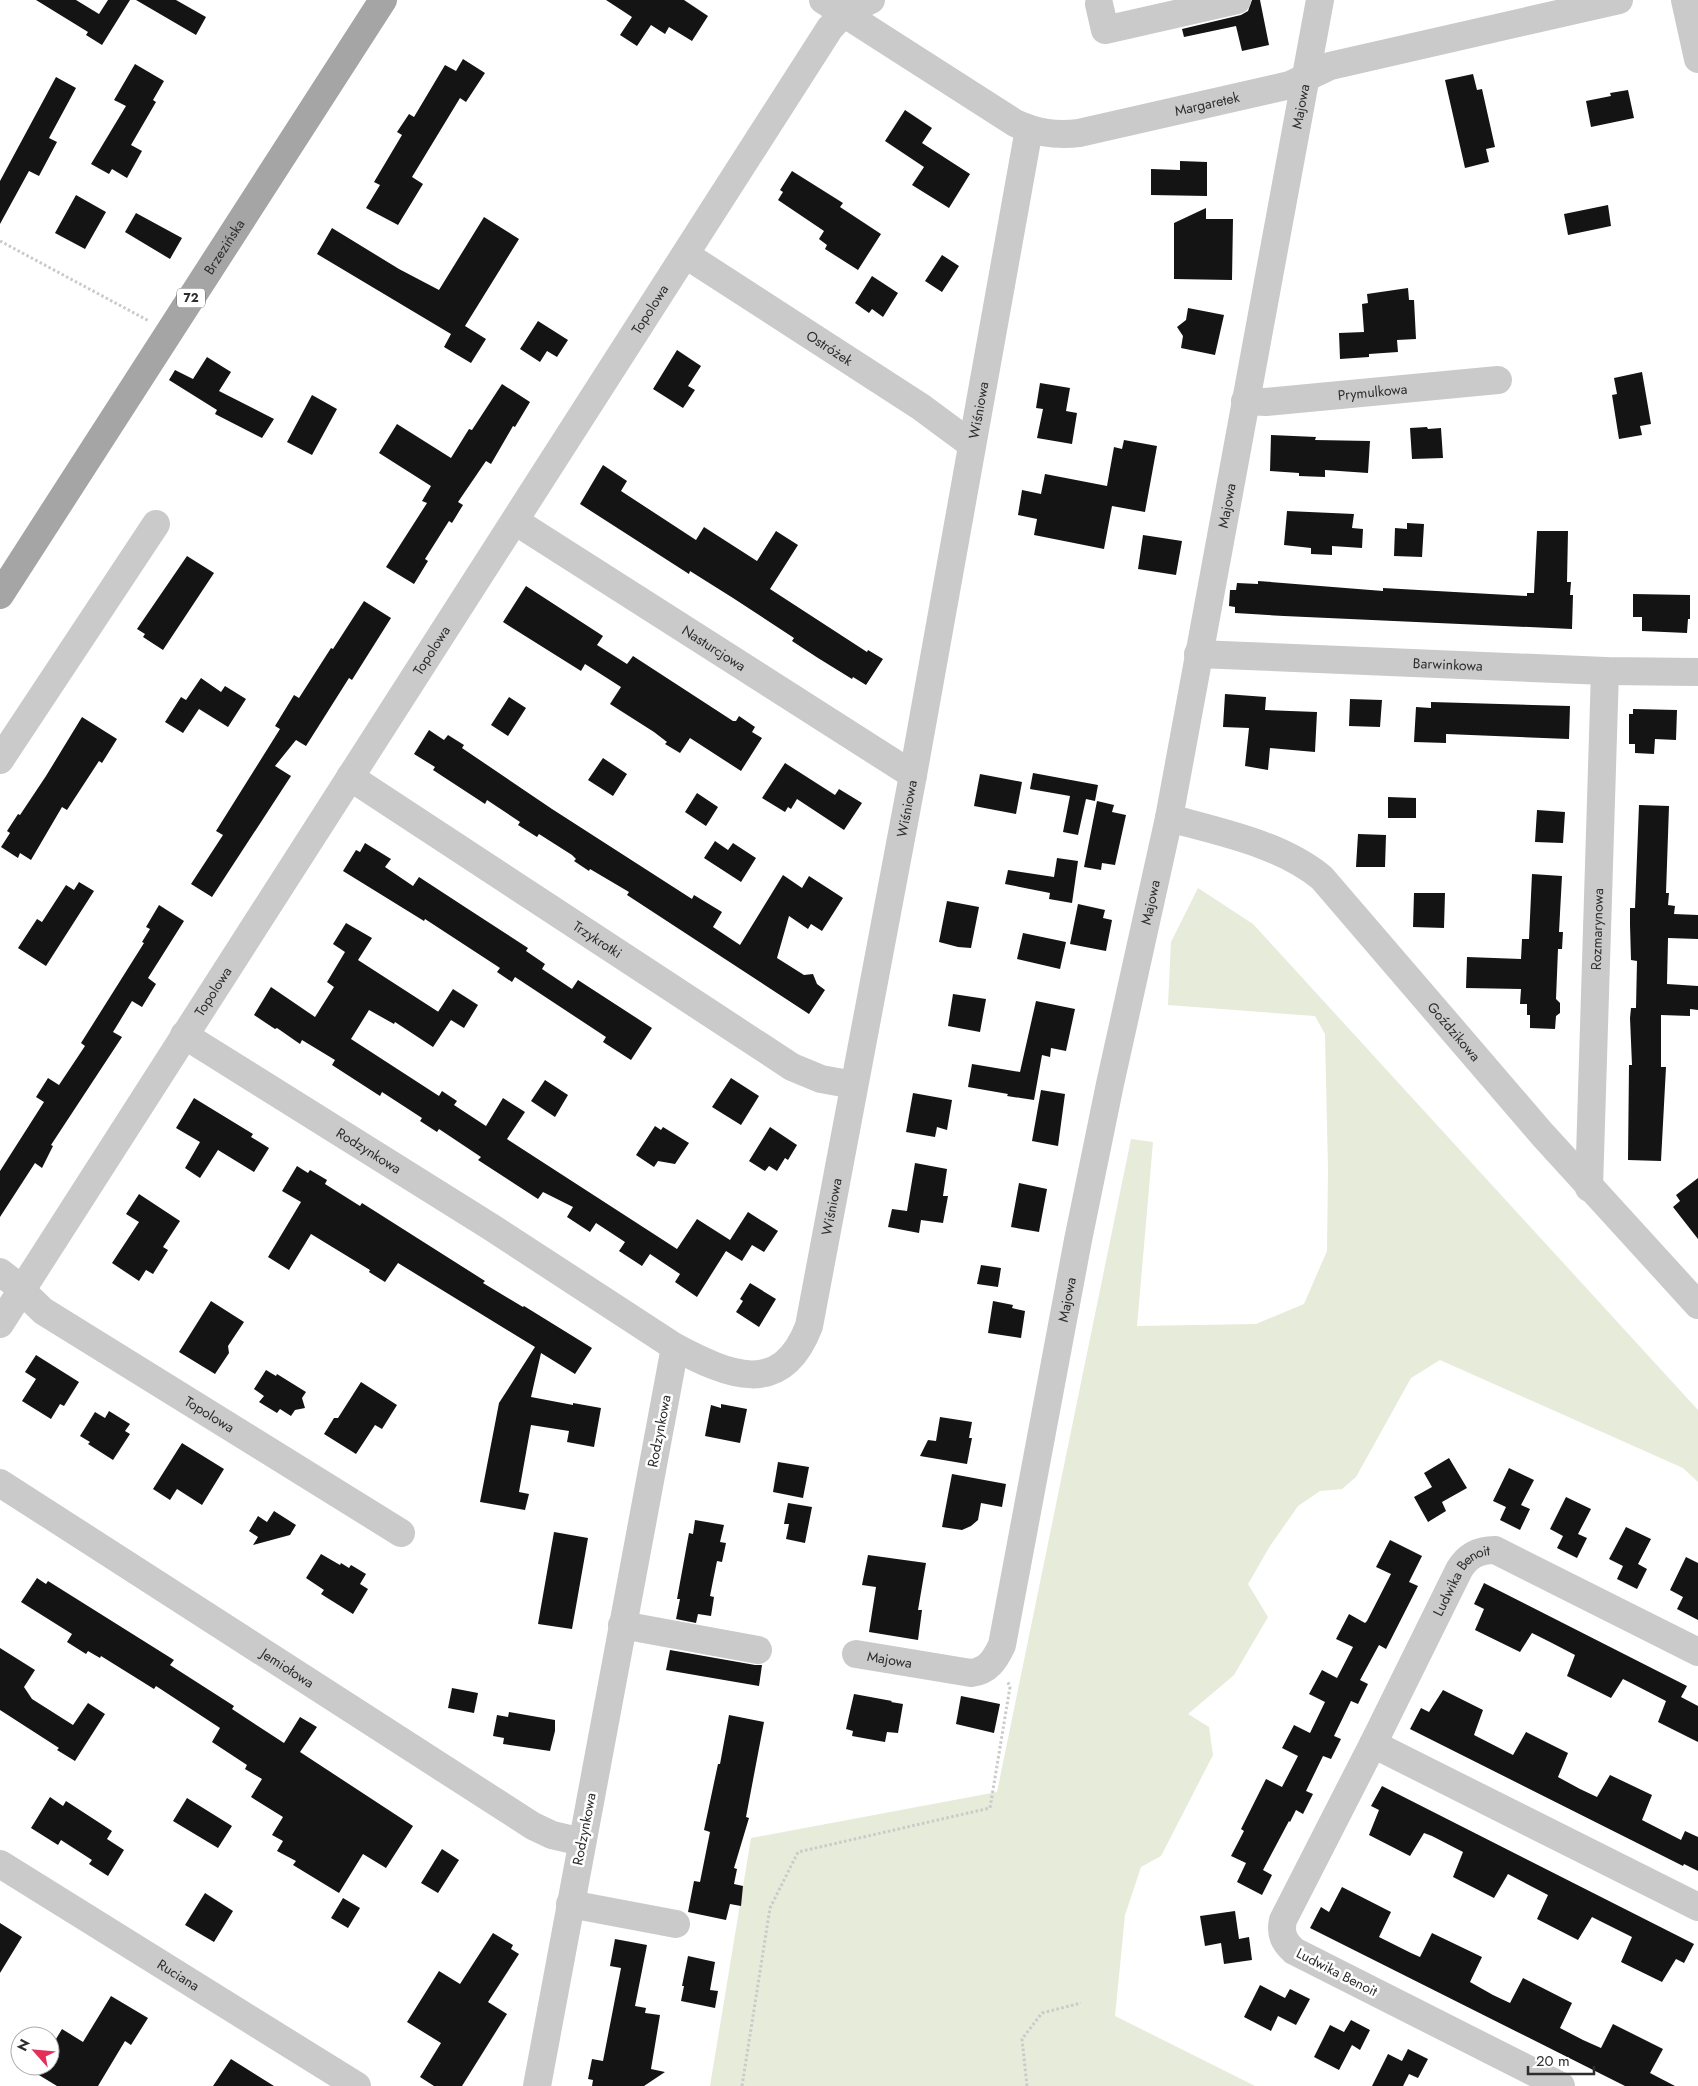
<svg xmlns="http://www.w3.org/2000/svg" width="1698" height="2086" font-family="Jost,sans-serif">
<style>
.green{fill:#e6ebda}
.building{fill:#141414}
.lines{fill:none;stroke-linecap:round;stroke-linejoin:round}
.path{stroke:#cacaca;stroke-width:3;stroke-dasharray:2.5 2.5;stroke-linecap:butt}
.minor{stroke:#cacaca;stroke-width:28}
.major{stroke:#a5a5a5;stroke-width:28}
.labels{text-anchor:middle;stroke-width:5;stroke-linejoin:round;paint-order:stroke}
.shield{fill:#fff;stroke:#6c6c6c;stroke-width:1}
.shield-label{font-size:12px;font-weight:bold;fill:#2d2d2d}
.street-label{font-size:14px;fill:#2d2d2d;stroke:#fff}
</style>
<rect width="100%" height="100%" fill="#fff"/>
<path class="green" d="M1198 888 1253 924 1698 1410V1482L1683 1468 1440 1360 1411 1378 1356 1477 1342 1489 1320 1491 1298 1506 1270 1546 1248 1584 1268 1617 1234 1675 1188 1714 1209 1727 1213 1755 1161 1856 1141 1867 1125 1915 1115 2016 1255 2086H710L751 1838 997 1792 1131 1139 1153 1142 1137 1326 1256 1324 1304 1304 1327 1251 1328 1170 1325 1034 1315 1016 1168 1005 1171 942Z"/>
<path class="building" d="M36 0H76L99 14 108 0H130L102 45 86 35 88 32Z
M136 0H176L206 17 196 35Z
M606 0H684L708 16 692 41 669 27 665 34 651 25 637 46 620 35 632 17Z
M1252 0H1260L1269 45 1242 51 1236 26 1184 37 1182 29 1241 15 1248 11Z
M463 59 485 73 466 102 460 98 412 177 423 184 398 225 366 208 380 185 374 182 402 135 397 132 409 114 414 117 445 65 456 71Z
M135 64 164 81 153 100 156 102 131 145 142 151 127 178 112 169 109 174 91 164 126 106 114 100Z
M1473 74 1477 90 1482 89 1495 147 1486 149 1489 162 1465 168 1445 80Z
M56 77 76 88 49 138 57 142 39 176 29 171 0 224V181Z
M1628 90 1634 118 1591 127 1586 101 1611 96 1610 93Z
M905 110 932 128 922 143 970 174 949 208 912 185 924 167 885 141Z
M1180 161 1207 162V196L1151 195V169L1180 170Z
M792 171 843 203 840 207 881 234 858 270 825 249 827 245 819 239 824 231 778 200 783 192 780 190Z
M76 195 106 212 85 249 55 233Z
M1608 205 1611 226 1568 235 1564 214Z
M1206 208V219H1233L1232 280 1174 279V223Z
M136 213 182 238 170 259 125 232Z
M484 217 519 239 465 326 486 339 471 363 444 347 451 334 317 254 332 228 399 269 439 290Z
M942 255 959 266 942 292 925 281Z
M872 276 898 293 883 317 872 309 869 313 855 303Z
M1408 288 1409 300H1414L1416 339 1397 340 1398 352 1369 354V357L1340 359 1339 333 1364 332 1362 304 1368 303 1367 294Z
M1188 308 1224 315 1215 355 1181 348 1183 336 1177 327 1186 320Z
M538 321 568 340 557 357 547 351 540 362 520 349Z
M677 350 701 366 688 386 695 390 683 408 653 389Z
M207 357 231 372 219 391 274 419 262 438 215 414 217 410 169 380 175 370 193 379Z
M1642 372 1651 424 1640 426 1642 435 1619 439 1612 395 1617 394 1614 378Z
M1040 383 1070 388 1066 411 1077 413 1072 444 1037 438 1043 409 1036 408Z
M502 384 530 402 515 427 513 426 491 464 486 461 458 502 463 505 452 523 449 521 425 559 428 561 414 584 386 567 427 503 422 501 431 486 379 453 397 424 451 458 469 429 472 430Z
M312 395 337 409 312 455 287 442Z
M1427 427 1428 429 1441 428 1443 458 1412 459 1410 428Z
M1271 435 1316 437 1315 440 1370 441 1368 473 1325 470V477L1299 476V473L1270 471Z
M1124 440 1157 446 1145 512 1112 506 1104 549 1034 535 1037 519 1018 515 1022 490 1041 494 1045 474 1107 486 1114 447 1122 449Z
M603 465 627 481 621 491 696 540 704 527 757 561 776 531 798 545 770 589 867 652 868 650 883 659 866 685 853 677 852 679 818 658 792 641 794 638 733 598 690 571 689 574 580 504Z
M1287 511 1354 514 1352 528 1363 529 1362 548 1332 546V555L1311 554V548L1284 545Z
M1407 523 1424 524 1422 557 1394 556 1395 528 1407 529Z
M1537 531H1568L1567 582H1571L1570 595H1573L1572 629 1284 616 1235 613V607L1229 606 1230 590H1236L1237 583 1258 584V581L1383 591V588L1527 596V593H1534Z
M1143 535 1182 541 1176 575 1138 569Z
M187 556 214 573 163 650 143 637 145 634 137 629Z
M526 586 603 636 597 645 627 664 633 656 733 721H736L739 716 755 727 752 732 762 738 741 771 690 738 680 753 665 744 667 742 654 732 610 704 621 687 585 664 581 671 503 622Z
M1633 594 1690 595V619H1688L1687 633 1642 631V617H1633Z
M364 601 391 618 352 680 349 678 306 746 296 740 275 766 291 776 212 897 191 884 223 835 216 831 280 729 275 726 294 695 299 698 331 648 333 649Z
M201 678 221 692 225 686 246 699 228 727 199 709 183 733 165 722 181 697 186 700Z
M1225 694 1266 697 1265 710 1317 712 1315 752 1270 748 1268 770 1245 766 1249 728 1223 727Z
M509 697 526 708 508 736 491 725Z
M1350 699 1382 700 1380 727 1349 726Z
M1431 702 1570 706 1569 739 1446 734V743L1414 742 1416 707 1431 708Z
M1633 709 1677 710 1676 740 1655 739 1654 754 1635 753V744H1629V714H1633Z
M82 717 117 739 102 763 99 761 67 810 62 807 31 860 20 853 18 858 1 847 10 833 7 831 18 814 20 815 46 776Z
M429 730 444 740 448 735 464 745 462 748 552 809 692 899 694 895 722 912 713 927 740 945 783 875 802 888 809 876 843 898 822 931 811 924 808 929 789 916 777 958 804 975 813 974 817 984 825 990 809 1014 627 895 629 892 590 869 589 871 574 861 576 859 572 855 539 834 537 837 518 825 520 822 487 800 485 804 433 770 435 767 414 754Z
M603 758 627 774 613 796 588 780Z
M785 763 835 795 839 789 862 803 844 830 797 799 791 809 788 807 785 812 762 798Z
M1033 773 1098 785 1095 801 1086 799 1078 835 1063 832 1070 796 1030 789Z
M980 774 1022 782 1016 814 974 806Z
M697 793 718 807 706 826 685 812Z
M1388 797 1416 798V818H1388Z
M1097 801 1114 805 1112 812 1126 815 1115 865 1102 863 1101 870 1084 867Z
M1639 805 1669 806 1666 893H1669L1668 905 1675 906 1674 914 1698 915V939L1668 938 1667 984 1698 986V1010L1690 1009V1016L1661 1015V1067H1666L1661 1161 1628 1160 1629 1065H1632L1630 1018 1631 1008H1636L1637 961 1631 960 1630 925V908H1635Z
M1537 810 1565 812 1563 843 1535 842Z
M1358 834 1386 835 1385 867H1356Z
M715 841 728 850 733 843 756 858 741 882 704 858Z
M365 843 391 859 385 867 413 886 419 877 468 909 528 948 526 951 545 964 542 969 572 989 578 980 652 1028 631 1060 603 1042 606 1037 515 977 512 982 497 972 500 968 425 919 424 921 343 871 356 850 360 852Z
M1057 858 1078 861 1072 903 1049 899 1050 893 1005 884 1008 870 1054 877Z
M1532 874 1562 876 1559 932H1563L1562 949H1558L1556 999 1560 1003V1013L1556 1016 1555 1029 1530 1028V1015H1527V1004H1520L1521 989 1466 988 1467 957 1521 959 1522 939H1529Z
M79 882 94 891 46 966 18 948 37 919 42 922 66 885 74 890Z
M1414 893H1445L1444 928 1413 927Z
M947 901 979 907 971 948 958 947 939 942Z
M1078 904 1105 910 1103 918 1112 920 1106 951 1070 944Z
M159 905 184 921 148 978 156 984 142 1007 132 1001 113 1032 122 1037 51 1145 53 1146 42 1168 35 1163 0 1217V1171L44 1102 36 1097 48 1078 59 1085 85 1046 81 1043 144 943 142 942 150 929 146 927Z
M346 923 372 938 358 960 451 1020 433 1047 395 1022 394 1024 369 1010 351 1039 439 1096 442 1091 457 1101 454 1105 486 1126 503 1098 525 1112 507 1139 677 1249 697 1219 730 1240 748 1212 778 1231 764 1252 752 1245 742 1261 726 1251 697 1297 675 1282 680 1274 650 1254 642 1266 619 1251 625 1242 596 1223 590 1232 567 1217 573 1207 543 1192 538 1199 478 1160 481 1157 439 1129 437 1132 420 1121 422 1118 382 1092 380 1096 332 1065 335 1060 302 1040 300 1044 277 1028 275 1029 254 1015 271 987 315 1017 334 987 327 982 345 952 333 944Z
M1023 933 1066 942 1060 969 1017 959Z
M453 989 478 1005 464 1028 438 1012Z
M953 994 986 999 980 1032 948 1026Z
M1036 1001 1075 1009 1066 1051 1051 1048 1050 1057 1042 1055 1034 1100 1007 1096 1008 1094 968 1087 972 1064 1020 1072Z
M731 1078 759 1096 741 1125 712 1107Z
M545 1080 568 1095 555 1117 531 1101Z
M1041 1090 1065 1094 1058 1146 1032 1141Z
M913 1093 952 1100 947 1130 937 1127 935 1137 906 1132Z
M194 1098 253 1134 251 1137 269 1148 254 1172 218 1150 200 1178 185 1168 200 1142 176 1128Z
M655 1126 661 1130 663 1127 689 1143 675 1164 658 1161 654 1167 636 1155Z
M770 1127 797 1145 788 1160 785 1158 777 1171 769 1166 765 1171 749 1161Z
M915 1163 947 1169 943 1196H948L943 1223 921 1220 919 1233 888 1227 892 1209 907 1211Z
M297 1166 308 1173 310 1170 327 1180 325 1184 360 1206 362 1203 485 1281 483 1283 523 1307 524 1306 592 1348 575 1374 541 1353 531 1397 573 1405V1403L601 1408 594 1447 567 1442 569 1431 531 1425 519 1492 529 1494 525 1510 480 1502 499 1403 535 1347 398 1263 385 1282 369 1272 370 1270 311 1234 289 1270 268 1257 301 1202 282 1191Z
M1698 1178V1239L1673 1207 1680 1201 1676 1195Z
M1019 1183 1047 1189 1039 1232 1011 1227Z
M139 1194 180 1221 163 1247 168 1250 153 1274 146 1270 139 1281 112 1263 139 1222 126 1214Z
M981 1265 1001 1268 998 1287 977 1284Z
M750 1283 776 1299 759 1327 736 1312 743 1301 740 1299Z
M211 1301 244 1322 228 1346 229 1353 215 1374 179 1352Z
M993 1301 1013 1305 1012 1308 1025 1311 1021 1338 988 1333Z
M36 1355 79 1382 64 1406 60 1404 51 1419 22 1401 36 1379 25 1372Z
M266 1370 276 1376 277 1374 306 1392 302 1398 305 1408 295 1410 291 1416 280 1409 277 1413 259 1402 264 1396 254 1389Z
M361 1382 397 1405 382 1429 375 1425 356 1454 324 1434 334 1418H338Z
M721 1404 747 1409 740 1443 705 1436 711 1405 721 1408Z
M109 1411 130 1424 125 1431 130 1434 113 1460 88 1444 90 1442 80 1436 95 1412 105 1418Z
M940 1417 972 1422 969 1438H972L967 1464 920 1456 928 1440 936 1441Z
M182 1443 224 1469 202 1505 177 1489 170 1500 153 1489Z
M1449 1458 1467 1488 1442 1502 1446 1511 1428 1522 1414 1497 1432 1487 1424 1473Z
M778 1462 809 1467 803 1498 773 1492Z
M1509 1468 1534 1480 1521 1505 1530 1509 1520 1530 1500 1520 1506 1507 1493 1501Z
M952 1474 1006 1484 1002 1507 981 1503 978 1520 971 1526 962 1530 942 1527Z
M1566 1497 1591 1509 1578 1534 1587 1538 1577 1558 1557 1548 1563 1536 1550 1529Z
M788 1503 812 1507 805 1543 786 1539 789 1524H784Z
M274 1511 296 1525 290 1535 253 1545 258 1537 249 1531 258 1516 267 1522Z
M695 1520 724 1525 720 1542 726 1543 722 1562 717 1561 710 1596 714 1597 711 1616 698 1614 696 1623 676 1619 680 1599H677L689 1533 693 1534Z
M1626 1527 1651 1539 1638 1564 1647 1569 1637 1589 1617 1579 1623 1566 1609 1559Z
M554 1532 588 1538 572 1629 538 1624Z
M1390 1540 1422 1556 1409 1582 1418 1586 1386 1649 1379 1645 1360 1680 1368 1684 1358 1704 1351 1701 1334 1736 1341 1739 1331 1759 1323 1756 1306 1791 1313 1794 1303 1814 1296 1810 1290 1822 1289 1821 1263 1870 1272 1875 1262 1895 1237 1882 1246 1863 1231 1856 1244 1831 1241 1829 1266 1779 1282 1787 1298 1756 1282 1748 1294 1725 1310 1733 1325 1702 1309 1694 1322 1670 1337 1678 1353 1647 1336 1639 1349 1614 1365 1623 1367 1621 1391 1574 1376 1567Z
M321 1554 340 1565 341 1563 349 1568 351 1565 366 1574 360 1584 368 1589 353 1614 321 1594 324 1590 306 1578Z
M868 1555 926 1563 918 1610H922L918 1640 869 1632 876 1587 862 1585Z
M1686 1557 1698 1563V1620L1677 1609 1683 1597 1670 1590Z
M37 1578 46 1584 48 1581 174 1660 170 1665 234 1706 232 1709 284 1743 300 1717 317 1727 300 1752 413 1826 386 1868 363 1854 339 1893 293 1865 296 1861 277 1851 283 1841 272 1835 283 1817 251 1797 262 1779 245 1769 247 1765 212 1742 220 1728 156 1686 154 1689 101 1656 100 1658 88 1651 86 1654 67 1642 72 1634 21 1602Z
M1484 1583 1687 1686 1681 1697 1698 1706V1742L1658 1722 1666 1701 1633 1684 1623 1679 1611 1698 1567 1676 1575 1655 1550 1642 1532 1633 1520 1652 1475 1630 1484 1609 1474 1604Z
M0 1648 35 1670 24 1687 32 1699 73 1725 88 1703 105 1714 75 1761 57 1750 59 1748 0 1710Z
M670 1650 755 1665H762L759 1686 666 1670Z
M452 1688 478 1693 474 1713 448 1708Z
M1443 1690 1483 1710 1474 1735 1513 1755 1526 1732 1568 1753 1558 1777 1580 1789 1597 1797 1610 1775 1652 1795 1642 1820 1681 1840 1685 1831 1698 1837V1871L1684 1864 1683 1866 1410 1729 1421 1708 1429 1712Z
M854 1694 892 1701 891 1702 903 1704 898 1733 887 1732 885 1742 852 1736 853 1731 846 1729Z
M961 1696 1000 1704 994 1733 956 1724Z
M509 1712 555 1720V1731L550 1751 503 1744 504 1738 493 1736 497 1715 508 1717Z
M729 1715 764 1722 746 1817 749 1818 734 1868 737 1869 734 1884 743 1886 741 1906 730 1904 726 1920 688 1912 694 1881 700 1882 710 1832 704 1830 718 1764H720Z
M1382 1786 1694 1944 1684 1963 1676 1959 1662 1982 1621 1962 1632 1937 1592 1917 1578 1940 1537 1919 1548 1895 1508 1874 1494 1898 1453 1877 1463 1852 1432 1836 1424 1833 1410 1856 1369 1835 1379 1810 1371 1806Z
M50 1797 63 1806 66 1801 112 1831 107 1839 124 1850 108 1876 89 1864 92 1860 61 1840 58 1845 31 1828Z
M187 1798 232 1826 218 1848 173 1821Z
M442 1849 459 1860 438 1893 421 1883Z
M1342 1887 1391 1912 1379 1937 1411 1953 1420 1957 1432 1933 1482 1957 1470 1982 1493 1995 1510 2003 1523 1978 1572 2003 1560 2028 1583 2040 1601 2048 1613 2024 1663 2049 1650 2073 1675 2086H1625L1310 1928 1321 1907 1329 1912Z
M205 1893 233 1911 214 1942 185 1925Z
M343 1898 360 1908 348 1928 331 1918Z
M1235 1911 1239 1939 1249 1937 1252 1960 1224 1964 1221 1943 1205 1946 1200 1916Z
M0 1923 22 1937 0 1973Z
M493 1933 513 1945 511 1949 519 1954 488 2002 507 2014 462 2086H434L420 2077 441 2043 407 2022 439 1971 460 1984Z
M615 1939 647 1945 635 2006 646 2008 645 2013 660 2015 651 2069 665 2072 644 2086H592L593 2080 588 2079 592 2059 603 2061 621 1968 610 1966Z
M688 1956 715 1962 710 1990 718 1991 715 2008 681 2001 684 1986H682Z
M1260 1985 1285 1998 1290 1989 1310 1999 1296 2025 1278 2016 1271 2031 1244 2017Z
M111 1996 148 2018 131 2045 125 2041 98 2086H57L24 2066H50V2049L62 2029 83 2042Z
M1351 2020 1370 2030 1360 2050 1352 2045 1339 2070 1314 2057 1330 2025 1344 2032Z
M1408 2049 1428 2059 1418 2078 1409 2074 1403 2086H1372L1388 2054 1402 2061Z
M231 2059 274 2086H213Z"/>
<g class="lines">
<path class="path" d="M0 241 149 321
M742 2086 770 1908 798 1852 990 1808 1010 1687 1007 1680
M1027 2086 1022 2039 1042 2013 1081 2003"/>
<g class="minor">
<path id="s1" d="M823 0 1015 123C1037 133 1056 136 1079 133L1290 85 1330 66 1619 0"/>
<path d="M1685 0 1698 59"/>
<path d="M1099 4 1105 30 1237 0"/>
<path id="s2" d="M686 255 921 407 971 444"/>
<path id="s3" d="M1245 401 1266 402 1498 380"/>
<path id="s4" d="M515 521 913 775"/>
<path id="s5" d="M1198 654 1605 671 1698 672"/>
<path d="M0 760 156 524"/>
<path id="s6" d="M350 777 792 1067 821 1079 854 1085"/>
<path id="s7" d="M1169 818C1220 832 1281 844 1322 878L1542 1134 1698 1305"/>
<path id="s8" d="M184 1035 491 1227 675 1347 537 2086"/>
<path id="s9" d="M1589 1188 1605 671"/>
<path id="s10" d="M0 1272 13 1282 43 1311 401 1533"/>
<path id="s11" d="M0 1324 830 28 844 13 871 0"/>
<path id="s12" d="M675 1347C728 1375 781 1399 809 1326L913 775 1029 129"/>
<path id="s13" d="M0 1483 533 1826 552 1835 582 1842"/>
<path d="M622 1625 758 1650"/>
<path id="s14" d="M856 1654 971 1673C988 1671 995 1660 1002 1645L1078 1240 1110 1084 1169 818 1320 0"/>
<path d="M1373 1744 1698 1907"/>
<path id="s15" d="M0 1864 357 2086"/>
<path d="M570 1904 676 1924"/>
<path id="s16" d="M1561 2086 1294 1951C1284 1942 1280 1934 1283 1920L1373 1744 1459 1570C1467 1556 1478 1550 1495 1550L1698 1652"/>
</g>
<path class="major" id="s17" d="M0 595 383 0"/>
</g>
<g class="labels">
<rect class="shield" x="177" y="288.5" width="28" height="19" rx="4"/>
<g class="shield-label">
<text x="191" y="302">72</text>
</g>
<g class="street-label">
<text dy="5" stroke="none"><textPath href="#s1" startOffset="425">Margaretek</textPath></text>
<text dy="5" stroke="none"><textPath href="#s14" startOffset="1728">Majowa</textPath></text>
<text dy="5" stroke="none"><textPath href="#s17" startOffset="414">Brzezińska</textPath></text>
<text dy="5" stroke="none"><textPath href="#s11" startOffset="1205">Topolowa</textPath></text>
<text dy="5" stroke="none"><textPath href="#s2" startOffset="171">Ostróżek</textPath></text>
<text dy="5" stroke="none"><textPath href="#s3" startOffset="128">Prymulkowa</textPath></text>
<text dy="5" stroke="none"><textPath href="#s12" startOffset="1094">Wiśniowa</textPath></text>
<text dy="5" stroke="none"><textPath href="#s14" startOffset="1322">Majowa</textPath></text>
<text dy="5" stroke="none"><textPath href="#s4" startOffset="236">Nasturcjowa</textPath></text>
<text dy="5" stroke="none"><textPath href="#s11" startOffset="800">Topolowa</textPath></text>
<text dy="5" stroke="none"><textPath href="#s5" startOffset="250">Barwinkowa</textPath></text>
<text dy="5" stroke="none"><textPath href="#s12" startOffset="689">Wiśniowa</textPath></text>
<text dy="5" stroke="none"><textPath href="#s14" startOffset="918">Majowa</textPath></text>
<text dy="5" stroke="none"><textPath href="#s9" startOffset="259">Rozmarynowa</textPath></text>
<text dy="5" stroke="none"><textPath href="#s6" startOffset="296">Trzykrotki</textPath></text>
<text dy="5" stroke="none"><textPath href="#s11" startOffset="395">Topolowa</textPath></text>
<text dy="5" stroke="none"><textPath href="#s7" startOffset="368">Goździkowa</textPath></text>
<text dy="5" stroke="none"><textPath href="#s8" startOffset="218">Rodzynkowa</textPath></text>
<text dy="5" stroke="none"><textPath href="#s12" startOffset="284">Wiśniowa</textPath></text>
<text dy="5" stroke="none"><textPath href="#s14" startOffset="512">Majowa</textPath></text>
<text dy="5" stroke="none"><textPath href="#s10" startOffset="254">Topolowa</textPath></text>
<text transform="translate(659 1431) rotate(-79)" y="5">Rodzynkowa</text>
<text dy="5" stroke="none"><textPath href="#s16" startOffset="720">Ludwika Benoit</textPath></text>
<text dy="5" stroke="none"><textPath href="#s14" startOffset="34">Majowa</textPath></text>
<text dy="5" stroke="none"><textPath href="#s13" startOffset="342">Jemiołowa</textPath></text>
<text transform="translate(584 1829) rotate(-79)" y="5">Rodzynkowa</text>
<text transform="translate(1337 1972) rotate(27)" y="5">Ludwika Benoit</text>
<text dy="5" stroke="none"><textPath href="#s15" startOffset="210">Ruciana</textPath></text>
</g>
</g>
<g transform="translate(35 2051) rotate(297)"><circle r="24" fill="#ffffff" stroke="#ababab"/>
<path d="M0-4L9 19L0 12L-9 19Z" fill="#e42f59"/>
<text y="-8" font-size="14" font-weight="bold" text-anchor="middle" fill="#2d2d2d">N</text>
</g>
<path d="M1528 2066v8h66v-8" fill="none" stroke="#2d2d2d" stroke-width="2.5"/>
<text x="1536" y="2066" font-size="15" fill="#2d2d2d" stroke="#ffffff" stroke-width="4" paint-order="stroke">20 m</text>
</svg>
